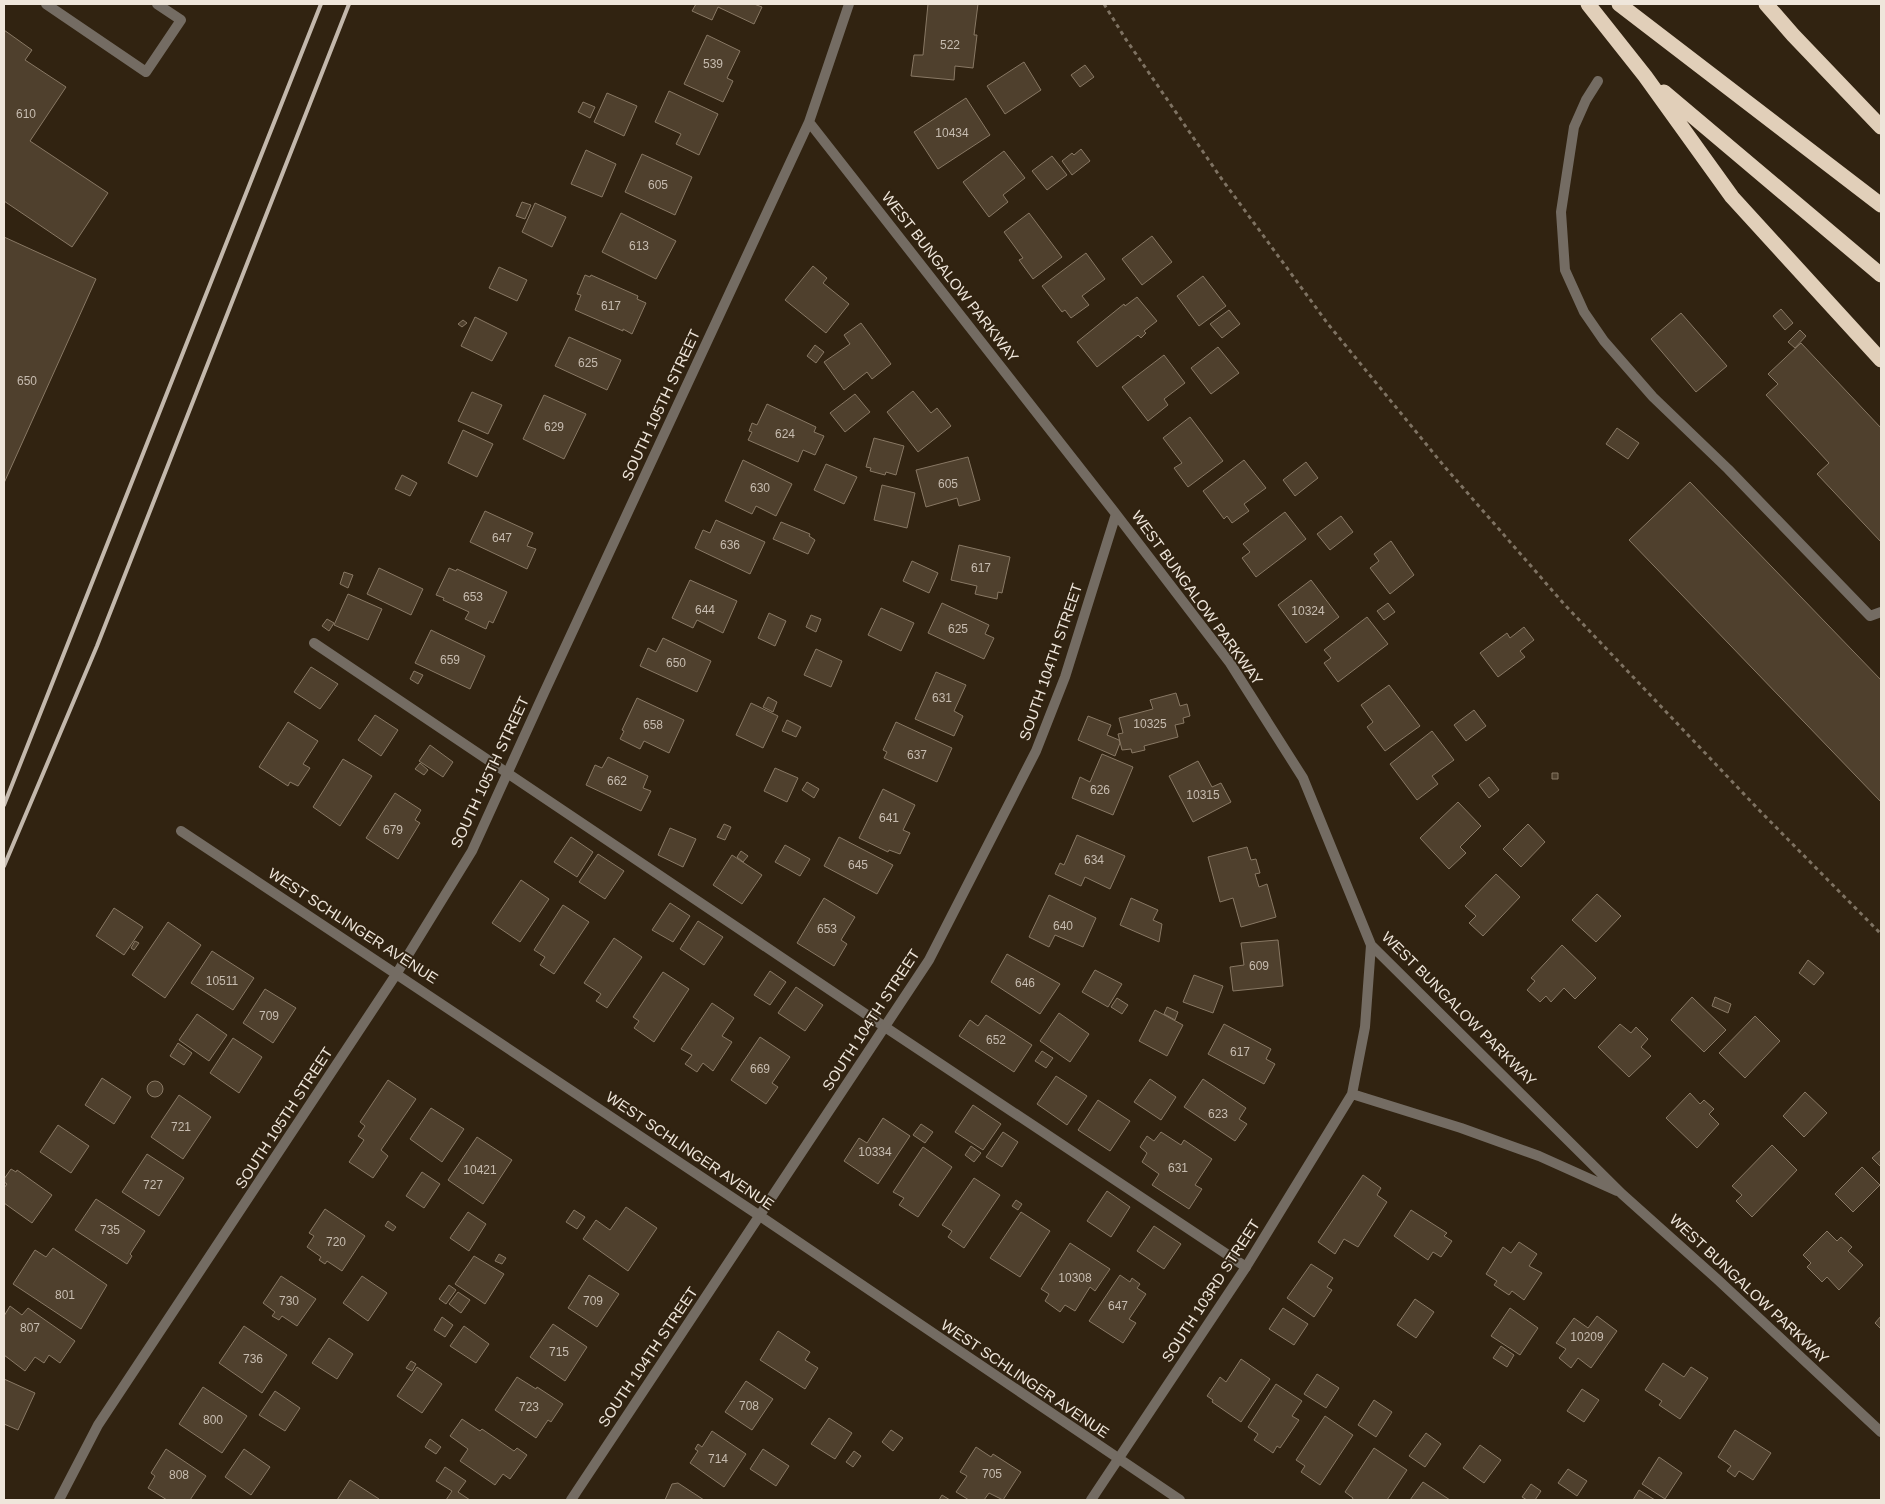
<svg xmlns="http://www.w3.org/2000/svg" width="1885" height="1504" font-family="Helvetica,sans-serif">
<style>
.building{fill:#4f402d;stroke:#887864}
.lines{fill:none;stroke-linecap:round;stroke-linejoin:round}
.path{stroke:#7e7262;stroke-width:3;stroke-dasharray:4 4;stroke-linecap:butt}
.lane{stroke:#746c63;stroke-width:10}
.street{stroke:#746c63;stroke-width:10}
.highway{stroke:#e1cfb9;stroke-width:15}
.rail{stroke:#c3b8ac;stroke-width:4}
.labels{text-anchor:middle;stroke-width:4;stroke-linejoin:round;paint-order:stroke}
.number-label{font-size:12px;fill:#c7bcb0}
.street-label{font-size:15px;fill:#efe6db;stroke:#312311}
</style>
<rect width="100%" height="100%" fill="#312311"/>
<path class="building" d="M696 4H754L762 7 754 24 718 7 712 20 692 11Z
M928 4H978L974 35H977L973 68 955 66 954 80 911 76 914 55H923Z
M4 30 32 50 25 60 66 87 30 141 108 193 72 247 4 201Z
M707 35 740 51 727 78 733 81 723 102 684 84Z
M1024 62 1041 90 1005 114 987 86Z
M1085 65 1094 77 1080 87 1071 75Z
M669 91 718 114 699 155 676 144 681 134 655 122Z
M607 93 637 106 624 136 594 122Z
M966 98 990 135 938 169 914 132Z
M583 102 595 107 590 118 578 112Z
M1081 149 1090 161 1072 175 1062 161 1072 153 1074 155Z
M586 150 616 164 602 197 571 184Z
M1004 151 1025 178 1003 195 1008 202 989 217 963 182Z
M642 154 692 177 675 215 625 192Z
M1052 156 1067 175 1047 190 1032 171Z
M522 202 531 205 525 219 516 216Z
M535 203 566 217 552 247 522 232Z
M621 213 676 241 656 279 602 252Z
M1029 213 1062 257 1033 279 1019 260 1023 258 1004 232Z
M1152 236 1172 262 1142 285 1122 259Z
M4 237 96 279 4 483Z
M1086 253 1105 279 1082 296 1089 305 1071 318 1065 310 1062 312 1042 286Z
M813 266 827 278 823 283 849 304 826 333 785 300Z
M499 267 527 280 517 301 489 288Z
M585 275 590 277 591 275 638 296 637 299 646 303 632 334 623 329V331L575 310 581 295 577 294Z
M1203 276 1226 306 1199 326 1177 296Z
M1137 297 1157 321 1144 331 1146 333 1141 338 1138 335 1097 367 1077 342 1124 304 1125 306Z
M1781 309 1793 323 1785 330 1773 316Z
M1229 310 1240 324 1222 338 1210 324Z
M1681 313 1727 366 1696 392 1651 339Z
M475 317 507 333 492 361 461 346Z
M463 320 467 323 462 327 458 324Z
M861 323 891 364 872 379 867 372 844 390 824 362 850 344 844 335Z
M1800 330 1806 336 1795 348 1788 342Z
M569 337 621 360 607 390 555 366Z
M1801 343 1881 428V542L1817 474 1829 463 1766 395 1778 384 1768 374Z
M815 345 824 352 816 363 807 356Z
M1218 347 1239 373 1211 394 1191 368Z
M1164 355 1185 383 1164 399 1168 405 1148 421 1122 387Z
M913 391 931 413 937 408 951 426 918 452 887 412Z
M472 392 502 405 488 434 458 421Z
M855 394 870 412 845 432 830 413Z
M544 395 586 414 564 459 523 439Z
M767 404 816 427 814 432 824 436 815 455 803 450 798 462 748 440 752 432 749 431 752 423 757 425Z
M1190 417 1223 461 1188 487 1174 468 1182 463 1163 438Z
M1617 428 1639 443 1628 459 1606 444Z
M463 430 493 444 477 477 448 463Z
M874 438 904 446 896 475 886 472 885 475 870 471 871 468 866 467Z
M968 457 980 500 959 506 957 498 926 507 916 470Z
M743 460 792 484 776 516 756 506 752 514 725 501Z
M1244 460 1266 488 1244 504 1249 511 1232 523 1227 516 1224 519 1203 491Z
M1306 462 1318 478 1295 496 1283 480Z
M826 464 857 477 844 504 814 490Z
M402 475 417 483 410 496 395 489Z
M1690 482 1881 680V802L1629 540Z
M882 485 915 493 907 528 874 520Z
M485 511 533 533 527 546 536 549 527 569 470 542Z
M1285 512 1306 539 1256 577 1242 558 1250 552 1243 544Z
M1341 516 1353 532 1330 550 1317 534Z
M716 520 765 542 750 574 695 548 703 530 710 533Z
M781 522 810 534 809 536 815 540 808 554 773 539Z
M1391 541 1414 575 1390 594 1370 568 1379 561 1374 554Z
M959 545 1010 557 1002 593 998 592 997 599 975 594 977 586 951 580Z
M912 561 938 573 929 593 903 581Z
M379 568 423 589 411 615 367 594Z
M449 568 456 571 457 569 507 592 493 623 489 621 486 629 465 619 469 612 443 600 444 598 436 595Z
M344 572 353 575 348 588 340 584Z
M690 580 737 601 723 633 697 620 693 628 672 618Z
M1311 580 1339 617 1306 643 1278 605Z
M348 594 382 609 368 640 334 625Z
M942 603 989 625 985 634 994 638 984 659 928 633Z
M1388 603 1395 612 1384 620 1377 611Z
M881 608 914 623 901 651 868 635Z
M769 613 786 621 775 646 758 638Z
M811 615 821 619 816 632 806 627Z
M1367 617 1388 644 1338 682 1324 663 1331 658 1324 650Z
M327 619 334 623 329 631 322 626Z
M1524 627 1534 640 1520 651 1525 657 1498 677 1480 653 1507 633 1510 638Z
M431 630 485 656 470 689 415 663Z
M663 638 711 661 697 692 640 666 648 648 656 652Z
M816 649 842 661 831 687 804 675Z
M311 667 338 684 320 709 294 692Z
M414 671 423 675 418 684 410 679Z
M936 672 966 685 954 711 963 716 954 736 915 719Z
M1389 685 1420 726 1385 751 1367 727 1373 722 1361 705Z
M1176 693 1180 706 1187 704 1190 716 1183 718 1184 723 1175 725 1178 737 1144 746 1145 750 1132 753 1131 749 1122 750 1118 734 1123 733 1119 718 1153 709 1150 700Z
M768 697 777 702 773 712 763 707Z
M637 698 684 720 669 753 644 741 640 749 620 739 624 731 622 730Z
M751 703 778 716 763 748 736 735Z
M1474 710 1486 726 1466 741 1454 725Z
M375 715 398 730 381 756 358 740Z
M1088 716 1111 725 1107 735 1119 740 1120 743 1115 756 1078 740Z
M787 720 801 727 796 737 782 731Z
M288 722 318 741 303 764 310 768 298 786 290 782 288 786 259 767Z
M896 722 952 748 937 782 884 758 887 752 883 750Z
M1432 731 1454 760 1432 776 1438 784 1417 800 1390 764Z
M430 745 453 762 443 777 419 761Z
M1102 754 1133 767 1113 815 1072 798 1080 777 1090 782Z
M608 757 648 776 643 788 651 791 641 811 586 785 595 765 602 768Z
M343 759 372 776 340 826 313 807Z
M1198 761 1212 787 1221 783 1231 802 1193 822 1169 776Z
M420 763 428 770 424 775 415 769Z
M775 768 798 778 787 802 764 791Z
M1552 773H1558V779H1552Z
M1489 777 1499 790 1489 798 1479 785Z
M807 782 819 789 814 798 802 790Z
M883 789 915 805 903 830 910 833 900 854 889 850 888 852 859 838Z
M395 793 421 810 415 820 420 823 398 859 366 838Z
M1458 802 1481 826 1460 847 1466 853 1449 869 1420 838Z
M724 824 731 827 725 840 717 837Z
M1528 824 1545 842 1521 867 1503 849Z
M670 828 696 839 683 867 658 855Z
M1077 835 1125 856 1110 889 1085 877 1081 886 1055 874 1060 863 1064 865Z
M571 837 593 852 577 877 554 862Z
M839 837 893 865 877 894 824 866Z
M785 845 810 859 800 876 775 862Z
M1247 847 1251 860 1256 859 1260 873 1255 874 1259 887 1267 884 1276 917 1241 927 1233 898 1220 902 1208 857Z
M741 851 748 856 743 862 737 857Z
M598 854 624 871 605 899 579 882Z
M732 855 762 875 742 904 713 885Z
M1496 874 1520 897 1483 936 1469 923 1476 916 1465 906Z
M521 880 549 899 520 942 492 923Z
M1597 894 1621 916 1596 942 1572 920Z
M1049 895 1096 918 1083 947 1055 935 1049 947 1029 937Z
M824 898 855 917 841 940 847 944 834 966 797 943Z
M1131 898 1158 910 1153 920 1162 924 1159 942 1120 925Z
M670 903 690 916 673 942 652 930Z
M563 905 589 922 554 974 540 965 545 957 534 950Z
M114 908 143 927 124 955 96 936Z
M698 921 723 937 704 965 680 949Z
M168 922 201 945 165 998 132 975Z
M614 938 642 957 607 1008 596 1001 601 994 584 983Z
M1278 940 1283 986 1233 991 1230 967 1244 965 1241 943Z
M135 941 139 943 134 950 131 948Z
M1562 945 1596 978 1575 999 1564 988 1551 1002 1546 996 1540 1002 1527 990 1535 981 1531 978Z
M212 951 254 978 233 1010 191 983Z
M1007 954 1060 984 1040 1014 991 982Z
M1808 960 1824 973 1814 985 1799 973Z
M1095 970 1122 984 1108 1007 1082 992Z
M770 971 786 982 770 1005 754 995Z
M663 972 689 989 654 1042 634 1028 639 1021 633 1017Z
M1194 975 1223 986 1213 1013 1183 1002Z
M796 987 823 1005 805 1031 778 1013Z
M265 989 296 1008 273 1043 243 1023Z
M1692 997 1726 1030 1704 1052 1671 1020Z
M1715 997 1731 1004 1728 1013 1712 1006Z
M1117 998 1128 1005 1122 1014 1111 1007Z
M712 1003 734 1018 722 1036 732 1042 713 1071 703 1063 697 1072 685 1064 692 1055 681 1049Z
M1167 1007 1178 1012 1175 1020 1164 1014Z
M1155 1010 1183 1025 1167 1056 1139 1041Z
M1059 1013 1089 1034 1070 1062 1040 1041Z
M197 1014 227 1035 209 1061 179 1040Z
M986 1015 1032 1045 1014 1072 959 1036 970 1020 978 1026Z
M1755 1016 1780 1041 1745 1078 1719 1053Z
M1224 1024 1271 1049 1266 1059 1275 1064 1264 1084 1208 1054Z
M1620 1024 1631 1033 1636 1027 1648 1039 1641 1047 1651 1056 1629 1077 1598 1047Z
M760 1037 790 1057 772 1083 778 1087 766 1104 731 1080Z
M233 1038 262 1057 239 1093 210 1073Z
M178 1043 192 1053 184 1065 170 1056Z
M1042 1051 1053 1058 1046 1068 1035 1061Z
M1056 1076 1087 1096 1067 1125 1037 1104Z
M102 1078 131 1097 114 1124 85 1105Z
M1150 1079 1176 1097 1161 1120 1134 1102Z
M1203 1079 1246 1108 1239 1119 1247 1124 1235 1141 1184 1107Z
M388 1080 416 1099 381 1150 388 1156 373 1178 349 1162 364 1140 358 1136 365 1126 360 1122Z
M147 1089a8 8 0 1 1 16 0a8 8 0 1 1-16 0Z
M1805 1092 1827 1113 1804 1137 1783 1116Z
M1690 1093 1700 1104 1704 1100 1714 1109 1709 1114 1719 1124 1697 1148 1666 1118Z
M179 1095 211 1117 183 1159 151 1137Z
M1098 1100 1130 1121 1110 1151 1078 1130Z
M973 1105 1001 1124 983 1150 955 1132Z
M431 1108 464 1129 442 1162 410 1139Z
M883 1118 910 1136 878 1184 844 1161 859 1138 867 1143Z
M921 1124 933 1132 925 1143 913 1135Z
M58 1125 89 1146 71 1173 40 1152Z
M1003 1132 1018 1142 1002 1167 986 1157Z
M1161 1132 1181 1145 1184 1140 1212 1159 1195 1185 1202 1189 1189 1209 1152 1185 1159 1174 1142 1162 1147 1153 1140 1147 1147 1136 1154 1141Z
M477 1137 512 1160 483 1204 448 1180Z
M1772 1145 1797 1170 1752 1217 1736 1201 1742 1195 1732 1186Z
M971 1146 981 1153 974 1162 965 1155Z
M923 1147 952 1167 918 1217 899 1205 904 1198 893 1192Z
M1881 1150V1167L1872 1158Z
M147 1154 184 1178 159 1216 122 1192Z
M1862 1167 1880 1185 1853 1212 1835 1194Z
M11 1169 16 1172 17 1170 52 1195 32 1223 4 1203V1188L7 1184 4 1182V1179Z
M422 1172 440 1184 424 1208 406 1196Z
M1363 1175 1381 1188 1377 1195 1387 1202 1358 1247 1344 1239 1335 1254 1318 1242Z
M974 1178 1000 1195 964 1248 948 1237 952 1231 942 1225Z
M1107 1191 1130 1207 1111 1237 1087 1221Z
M96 1199 145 1231 130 1254 132 1256 127 1264 75 1230Z
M1016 1200 1022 1204 1018 1210 1012 1206Z
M626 1207 657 1228 628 1271 583 1239 596 1220 610 1230Z
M325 1209 365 1236 342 1271 327 1261 325 1264 319 1260 321 1257 307 1247 314 1236 309 1233Z
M574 1210 585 1217 577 1229 566 1222Z
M1411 1210 1447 1233 1444 1236 1452 1241 1441 1257 1433 1252 1428 1260 1394 1236Z
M468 1212 486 1224 469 1251 450 1238Z
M1021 1212 1050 1231 1020 1277 990 1258Z
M388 1221 396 1227 393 1231 385 1226Z
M1154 1226 1181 1244 1164 1269 1137 1251Z
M1827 1231 1837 1241 1841 1237 1852 1247 1848 1251 1863 1265 1839 1290 1827 1277 1822 1282 1807 1267 1811 1263 1803 1255Z
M1519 1242 1537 1254 1529 1266 1542 1273 1524 1300 1512 1291 1509 1295 1494 1285 1497 1281 1486 1274 1503 1247 1511 1253Z
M1070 1243 1110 1269 1095 1291 1090 1287 1075 1311 1065 1305 1060 1312 1045 1301 1049 1294 1041 1289Z
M53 1248 107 1285 81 1329 13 1284 35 1250 46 1257Z
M499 1254 506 1258 502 1264 495 1261Z
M474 1256 504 1274 485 1304 455 1284Z
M1311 1264 1333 1278 1327 1287 1332 1290 1314 1317 1287 1298Z
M589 1275 619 1294 597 1327 568 1308Z
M1120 1275 1130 1282 1132 1278 1140 1284 1137 1288 1146 1294 1129 1319 1136 1323 1123 1343 1089 1321Z
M281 1276 316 1299 297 1326 282 1316 279 1320 272 1316 275 1312 263 1303Z
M362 1276 387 1293 368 1321 343 1303Z
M449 1285 456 1290 446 1304 439 1299Z
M458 1292 470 1300 461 1313 449 1304Z
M1415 1299 1434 1312 1416 1338 1397 1325Z
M10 1306 22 1315 28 1308 75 1341 60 1363 49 1355 44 1363 35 1357 25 1371 4 1355V1316Z
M1283 1308 1308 1324 1294 1345 1269 1329Z
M1510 1308 1538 1328 1520 1355 1491 1336Z
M1597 1316 1617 1331 1591 1368 1578 1358 1571 1368 1559 1358 1566 1349 1556 1343 1574 1318 1588 1328Z
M1881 1316V1329L1875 1323Z
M442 1317 453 1325 445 1337 434 1330Z
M553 1324 587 1347 565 1381 530 1357Z
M244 1326 287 1355 262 1393 219 1363Z
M464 1326 489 1344 476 1363 450 1346Z
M778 1331 810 1352 805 1360 818 1368 805 1389 760 1360Z
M329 1338 353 1354 337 1379 312 1363Z
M1501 1346 1514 1355 1507 1367 1493 1358Z
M1241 1359 1270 1379 1241 1422 1212 1402 1213 1400 1207 1396 1220 1377 1226 1382Z
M411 1361 416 1364 412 1371 406 1368Z
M1663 1363 1684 1377 1691 1367 1708 1378 1680 1419 1659 1405 1662 1401 1645 1390Z
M417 1367 442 1384 422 1413 397 1396Z
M1317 1374 1339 1388 1326 1408 1304 1394Z
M517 1377 536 1389 537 1387 563 1404 551 1422 548 1420 536 1438 495 1410Z
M4 1379 35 1393 18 1430 4 1424Z
M746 1381 773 1399 752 1430 725 1412Z
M1276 1384 1302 1401 1292 1416 1299 1420 1280 1448 1277 1446 1273 1453 1254 1440 1258 1434 1248 1427Z
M203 1387 247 1416 222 1453 179 1424Z
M1582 1389 1599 1400 1584 1422 1567 1411Z
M275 1391 300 1408 285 1431 259 1415Z
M1374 1400 1392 1412 1376 1437 1358 1425Z
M1325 1416 1353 1435 1320 1485 1301 1472 1305 1466 1296 1460Z
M829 1418 852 1433 835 1459 811 1444Z
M462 1419 480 1431 482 1429 514 1451 517 1448 527 1455 510 1479 503 1474 495 1485 460 1461 468 1449 450 1436Z
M891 1430 903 1438 893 1451 882 1442Z
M1735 1430 1771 1453 1753 1480 1739 1471 1735 1477 1727 1471 1731 1466 1718 1457Z
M712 1431 746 1454 724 1487 690 1463 698 1451 695 1449 698 1444 702 1447Z
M1426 1433 1441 1444 1425 1467 1409 1456Z
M430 1439 441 1447 436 1454 425 1447Z
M1480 1445 1501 1460 1484 1483 1463 1468Z
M976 1447 991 1457 993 1454 1021 1472 1003 1500 989 1493 984 1500H969L956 1492 967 1476 960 1472Z
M1374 1448 1407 1470 1387 1500H1352L1353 1498 1345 1492Z
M166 1449 206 1476 190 1500H167L148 1488 155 1476 151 1473Z
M244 1449 270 1467 251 1495 225 1477Z
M763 1449 789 1466 776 1486 750 1469Z
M854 1451 861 1456 853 1467 846 1462Z
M1659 1457 1682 1473 1665 1499 1642 1484Z
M445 1467 466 1481 458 1492 470 1500H446L452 1491 436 1481Z
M1568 1469 1587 1481 1577 1496 1558 1483Z
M350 1480 379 1499 378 1500H337Z
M1423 1482 1450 1500H1410Z
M678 1483 704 1500H665L672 1484Z
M1531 1484 1541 1491 1535 1500H1527L1522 1497Z
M1639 1490 1655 1500H1633Z
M942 1495 950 1500H939Z"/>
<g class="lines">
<path class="path" d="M1104 4 1125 38 1221 178 1328 324 1444 466 1564 604 1760 811 1881 934"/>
<path class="lane" d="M46 4 146 72 181 20 157 4
M1598 81 1586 100 1574 127 1561 212 1565 270 1584 312 1604 341 1653 397 1728 469 1870 616 1881 612
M314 643 885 1027 1246 1267"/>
<path class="street" d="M809 122 1116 514 1230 663 1303 778 1371 945 1622 1194 1717 1279 1881 1432
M181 831 760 1216 1180 1500
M1352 1094 1461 1128 1539 1156 1617 1191
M59 1500 98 1425 397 973 472 851 543 695 809 122 849 4
M571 1500 929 960 1036 751 1065 677 1116 514
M1091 1500 1246 1267 1352 1094 1365 1027 1371 945"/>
<path class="highway" d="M1588 4 1645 76 1732 197 1881 360
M1619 4 1881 205
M1766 4 1793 35 1881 127
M1664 92 1881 275"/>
<path class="rail" d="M4 805 321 4
M4 866 97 646 349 4"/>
</g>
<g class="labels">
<g class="number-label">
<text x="950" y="49">522</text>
<text x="713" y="68">539</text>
<text x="26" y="118">610</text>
<text x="952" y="137">10434</text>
<text x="658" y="189">605</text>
<text x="639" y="250">613</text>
<text x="611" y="310">617</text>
<text x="588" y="367">625</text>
<text x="27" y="385">650</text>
<text x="554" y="431">629</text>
<text x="785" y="438">624</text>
<text x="948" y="488">605</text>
<text x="760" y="492">630</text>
<text x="502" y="542">647</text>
<text x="730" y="549">636</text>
<text x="981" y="572">617</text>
<text x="473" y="601">653</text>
<text x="705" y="614">644</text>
<text x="1308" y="615">10324</text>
<text x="958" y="633">625</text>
<text x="450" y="664">659</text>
<text x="676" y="667">650</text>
<text x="942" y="702">631</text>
<text x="1150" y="728">10325</text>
<text x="653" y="729">658</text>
<text x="917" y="759">637</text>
<text x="617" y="785">662</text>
<text x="1100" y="794">626</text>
<text x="1203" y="799">10315</text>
<text x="889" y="822">641</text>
<text x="393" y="834">679</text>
<text x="1094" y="864">634</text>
<text x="858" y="869">645</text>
<text x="1063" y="930">640</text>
<text x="827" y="933">653</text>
<text x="1259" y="970">609</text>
<text x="222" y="985">10511</text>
<text x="1025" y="987">646</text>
<text x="269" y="1020">709</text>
<text x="996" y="1044">652</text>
<text x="1240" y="1056">617</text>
<text x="760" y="1073">669</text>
<text x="1218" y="1118">623</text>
<text x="181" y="1131">721</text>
<text x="875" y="1156">10334</text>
<text x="1178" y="1172">631</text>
<text x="480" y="1174">10421</text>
<text x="153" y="1189">727</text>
<text x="110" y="1234">735</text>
<text x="336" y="1246">720</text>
<text x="1075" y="1282">10308</text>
<text x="65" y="1299">801</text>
<text x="289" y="1305">730</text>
<text x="593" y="1305">709</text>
<text x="1118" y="1310">647</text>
<text x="30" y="1332">807</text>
<text x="1587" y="1341">10209</text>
<text x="559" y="1356">715</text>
<text x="253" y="1363">736</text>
<text x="749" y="1410">708</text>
<text x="529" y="1411">723</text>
<text x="213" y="1424">800</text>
<text x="718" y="1463">714</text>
<text x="992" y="1478">705</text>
<text x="179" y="1479">808</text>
</g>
<g class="street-label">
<text transform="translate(950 277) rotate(52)" y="5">WEST BUNGALOW PARKWAY</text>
<text transform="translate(661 405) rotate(-65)" y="5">SOUTH 105TH STREET</text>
<text transform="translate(1197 598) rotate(54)" y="5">WEST BUNGALOW PARKWAY</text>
<text transform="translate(1051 662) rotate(-71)" y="5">SOUTH 104TH STREET</text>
<text transform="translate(490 772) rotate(-65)" y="5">SOUTH 105TH STREET</text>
<text transform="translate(353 926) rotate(33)" y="5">WEST SCHLINGER AVENUE</text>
<text transform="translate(1459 1009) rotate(45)" y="5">WEST BUNGALOW PARKWAY</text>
<text transform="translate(871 1020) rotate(-57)" y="5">SOUTH 104TH STREET</text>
<text transform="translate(284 1118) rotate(-57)" y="5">SOUTH 105TH STREET</text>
<text transform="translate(690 1151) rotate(34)" y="5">WEST SCHLINGER AVENUE</text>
<text transform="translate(1749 1289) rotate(43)" y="5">WEST BUNGALOW PARKWAY</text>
<text transform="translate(1211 1291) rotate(-57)" y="5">SOUTH 103RD STREET</text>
<text transform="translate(648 1357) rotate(-56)" y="5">SOUTH 104TH STREET</text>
<text transform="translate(1025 1379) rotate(34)" y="5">WEST SCHLINGER AVENUE</text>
</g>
</g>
<rect width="1885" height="1504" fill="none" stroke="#efe6db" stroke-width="10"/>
</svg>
